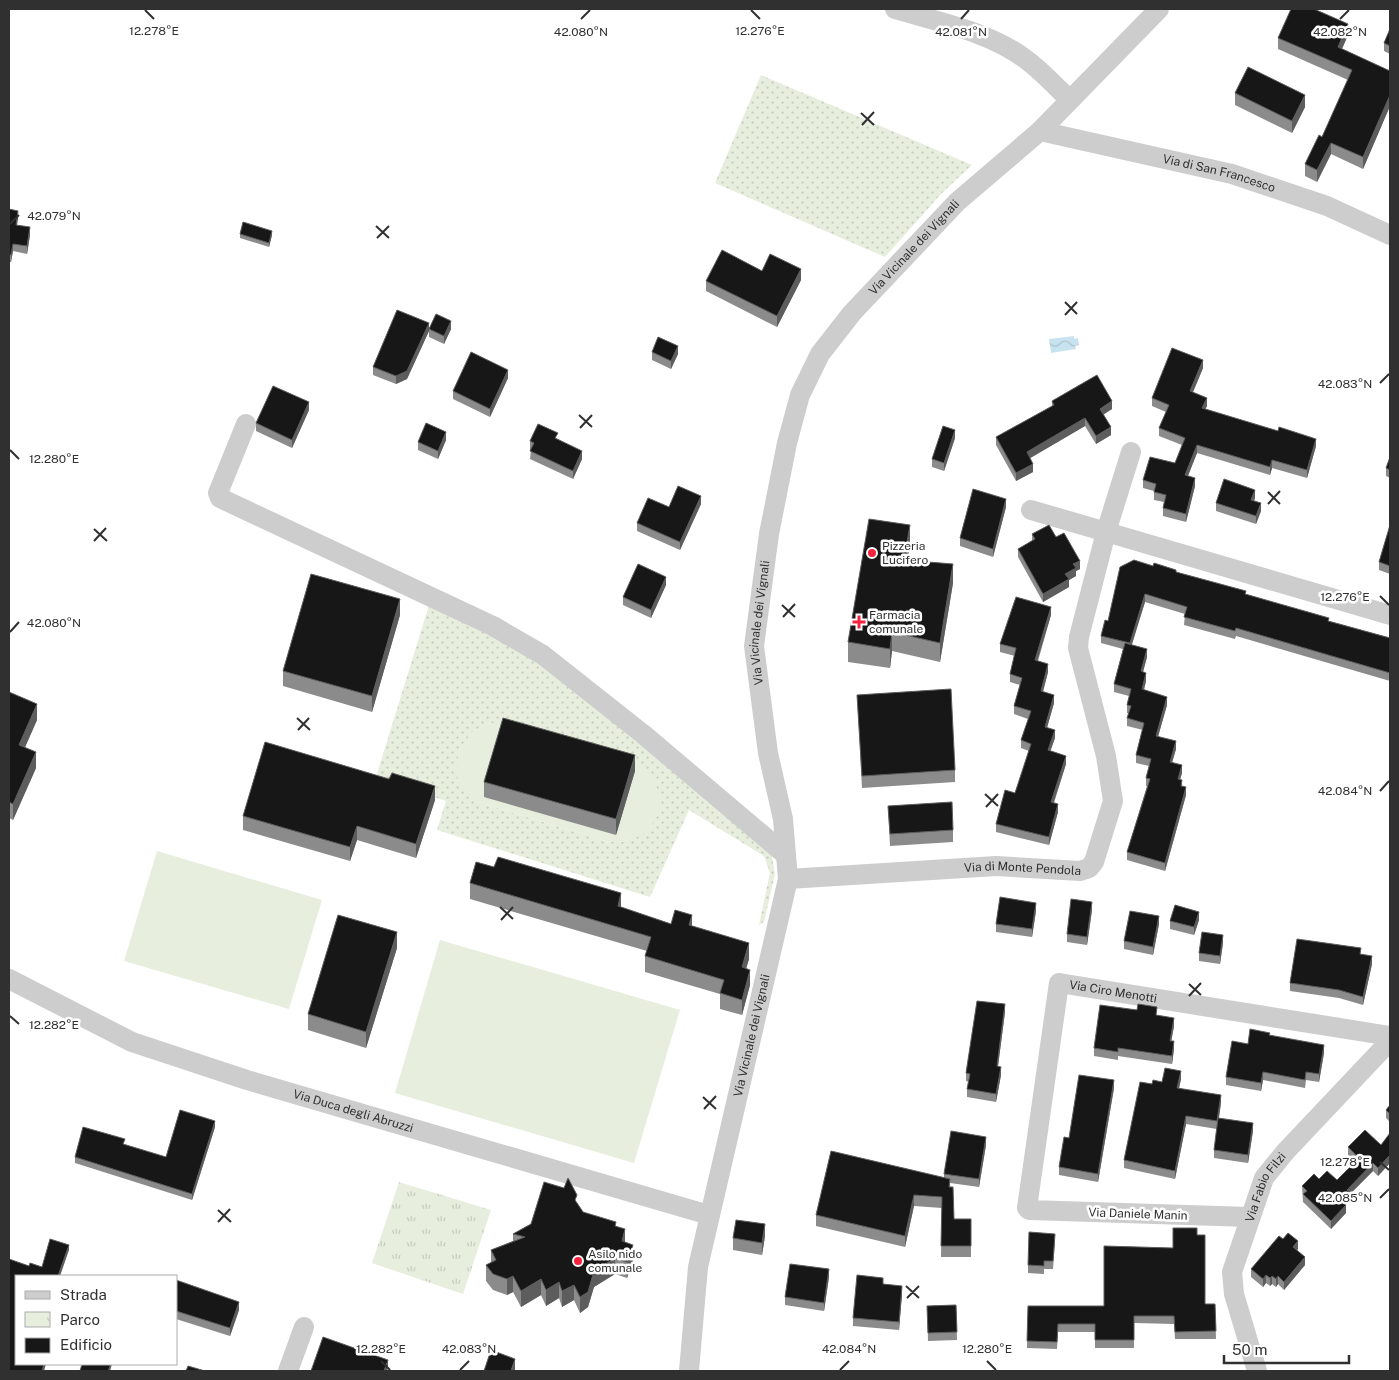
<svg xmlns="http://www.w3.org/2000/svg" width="1399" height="1380" font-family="'Public Sans',sans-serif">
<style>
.grass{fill:url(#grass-dots);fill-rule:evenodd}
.park{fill:url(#park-tufts)}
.pitch{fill:#e7eedd}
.water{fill:url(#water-waves)}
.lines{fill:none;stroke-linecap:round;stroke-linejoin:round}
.minor{stroke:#cdcdcd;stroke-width:20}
.wall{fill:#8b8b8b}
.shaded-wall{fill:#5d5d5d}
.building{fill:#171717;stroke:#5d5d5d}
.ticks{fill:none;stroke:#303030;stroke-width:2}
.poi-dot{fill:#f7233e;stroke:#fff;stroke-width:2}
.labels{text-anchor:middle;stroke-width:5;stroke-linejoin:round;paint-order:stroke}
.street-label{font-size:12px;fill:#303030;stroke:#fff}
.poi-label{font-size:12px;fill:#303030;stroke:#fff;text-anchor:start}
.ticks-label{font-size:12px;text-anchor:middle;fill:#303030;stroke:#fff;stroke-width:5;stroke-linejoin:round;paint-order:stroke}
</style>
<defs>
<pattern id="grass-dots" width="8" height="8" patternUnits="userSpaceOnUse" patternTransform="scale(1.25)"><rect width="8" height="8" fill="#e7eedd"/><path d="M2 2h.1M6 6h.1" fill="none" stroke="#c6ccbe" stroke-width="1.8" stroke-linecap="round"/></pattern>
<pattern id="park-tufts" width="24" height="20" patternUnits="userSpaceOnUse" patternTransform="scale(1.25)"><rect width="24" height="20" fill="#e7eedd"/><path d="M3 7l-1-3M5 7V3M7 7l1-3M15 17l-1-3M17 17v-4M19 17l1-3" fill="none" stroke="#c6ccbe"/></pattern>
<pattern id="water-waves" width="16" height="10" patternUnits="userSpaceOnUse" patternTransform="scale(1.25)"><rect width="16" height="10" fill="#c8e3f0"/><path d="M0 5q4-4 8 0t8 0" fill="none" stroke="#acc3ce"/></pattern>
</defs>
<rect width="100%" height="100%" fill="#fff"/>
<path class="grass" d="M761 75 972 165 941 194 885 257 715 183Z
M430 602 548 665 770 846 775 874 764 922 759 925 770 873 764 856 689 810 650 897 437 830 446 801 376 777ZM494 723 651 826C638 838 627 843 609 842L478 802 470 734 482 726Z"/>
<path class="park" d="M399 1182 491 1210 463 1294 372 1263Z"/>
<path class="pitch" d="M494 723 506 724 636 762C678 791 660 845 609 842L478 802 468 795 458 782 456 764 460 750 470 734 482 726Z
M157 851 322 900 289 1009 124 961Z
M440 940 680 1010 634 1163 395 1093Z"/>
<path class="water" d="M1074 336V339L1078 338 1079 345 1075 346 1076 349 1051 353 1049 339Z"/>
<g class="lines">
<g class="minor">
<path d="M895 9C938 22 987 31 1024 58 1041 70 1055 86 1070 100"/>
<path id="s1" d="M1040 131 1232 174 1327 206 1390 235"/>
<path d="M246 424 218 493 220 498 493 626 543 655 643 734 786 855"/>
<path d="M1031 510 1390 615"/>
<path id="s2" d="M788 879 996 866 1080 871 1089 868 1094 862 1113 801 1106 756 1078 648 1079 637 1106 532 1131 452"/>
<path id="s3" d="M9 979 132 1042 247 1080 709 1215"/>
<path id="s4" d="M1250 1217 1029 1210 1027 1208 1059 983 1390 1036"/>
<path d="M288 1371 304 1327"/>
<path id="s5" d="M689 1371 698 1267 788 879 783 819 768 753 754 646 769 534 787 443 800 395 820 354 852 313 957 202 1040 131 1159 9"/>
<path id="s6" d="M1257 1371 1234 1294 1232 1272 1264 1178 1286 1151 1390 1041"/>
</g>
</g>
<path class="wall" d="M1390 29V54L1384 51V43Z
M1348 35 1342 49 1390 71V106L1363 169 1331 154 1317 182 1305 176V164L1322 137 1348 80 1278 49V38Z
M1235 93 1305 107 1292 133 1235 105Z
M9 209 18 218 17 225 30 235 27 254 13 251 11 262H9Z
M240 234 272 235 269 247 240 238Z
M762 271 801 280 777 327 706 291V281Z
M429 329H451L444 344 429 337V331L407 379 396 384 373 375V367Z
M652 352 678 354 671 369 652 360Z
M1203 368 1193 392 1207 406 1205 409 1316 446 1307 478 1272 468 1270 475 1197 453 1188 476 1195 486 1186 522 1163 516V508L1164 502 1154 500V491L1143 488V480L1175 463 1182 445 1159 436V428L1166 412 1152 406V398Z
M508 378 490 417 453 399V391Z
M1052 401 1112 409 1103 414 1111 435 1096 444 1085 426 1030 458 1033 472 1016 481 996 445V437L1052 407Z
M309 410 292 448 256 431V423Z
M955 438 944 471 932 467V459Z
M558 439 582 459 573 479 530 459 531 450 530 449V441Z
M446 440 438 459 418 450V442Z
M1390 457V478L1386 476V468Z
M1255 498 1254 500 1261 511 1256 524 1216 511V503Z
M701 504 680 550 637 531V523L669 507Z
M1006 507 993 557 960 546V538Z
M1390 525V574L1379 570V562Z
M1032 534 1056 537 1080 569 1076 571V576L1069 580V587L1043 602 1018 557V549L1032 541Z
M910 545 908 560 953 583 940 662 892 651 890 668 848 662V642Z
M1153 566 1176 572 1246 594 1329 621 1390 638V681L1236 636 1235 639 1184 625 1185 614 1145 602 1131 645 1147 657 1143 672 1146 681 1144 690 1167 705 1158 736 1176 749 1172 762 1182 773 1180 779 1186 795 1165 871 1127 860V852L1147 786H1146V778L1149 766 1136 763V755L1143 730 1127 726V718L1129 714 1127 713V705L1129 696 1114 692V684L1123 649 1101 643V636L1108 621Z
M666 585 651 618 623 605V597Z
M400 615 372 712 283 686V671Z
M1051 615 1038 661 1048 672 1043 692 1054 703 1047 727 1055 738 1050 751 1066 764 1054 803 1058 812 1049 845 996 832V824L1015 793 1029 751 1021 748V740L1028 719 1014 714V706L1020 685 1010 682V674L1015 656 1000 652V644Z
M9 692 37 720 25 747 36 768 13 820 9 818Z
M857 695 955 770V782L862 788Z
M635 771 616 835 484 797V782Z
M435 800 416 858 357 840 350 861 243 830V816Z
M888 806 953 830V842L890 846Z
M470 883 621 907 671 924 692 926 749 959 746 968 750 985 742 1015 720 1009V994L645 972V956L647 951 470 899Z
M1092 910 1087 945 1067 942V934Z
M1036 911 1032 937 996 932V924Z
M1199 920 1194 935 1170 929V921Z
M1159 924 1153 955 1124 949V941Z
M1223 943 1220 964 1199 961V953Z
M397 948 366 1048 308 1030V1014Z
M1372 964 1363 1005 1339 998 1290 991V983Z
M1005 1012 998 1066 1001 1075 996 1102 967 1097V1089L969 1082 966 1081V1073Z
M1157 1015 1174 1026 1171 1041 1174 1049 1172 1064 1118 1056V1060L1094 1056V1048Z
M1270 1035 1324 1053 1319 1082 1306 1080 1305 1088 1263 1080 1261 1091 1226 1085V1077L1248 1044Z
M1181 1079 1179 1089 1221 1103 1219 1118 1253 1131 1248 1163 1214 1158V1150L1217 1129 1186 1124 1175 1179 1124 1168V1160L1152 1084Z
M1114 1088 1098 1182 1059 1175V1167L1069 1138Z
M1390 1105V1122L1386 1118V1110Z
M215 1127 192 1200 75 1163V1157H166Z
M1390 1133V1163L1378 1176 1373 1171 1349 1195V1200L1346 1204V1213L1331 1229 1303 1202 1302 1186 1319 1179 1337 1180 1355 1162 1348 1155V1147L1381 1145Z
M986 1145 979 1187 950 1183 954 1219H971V1257H941L942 1208 914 1206 905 1247 816 1226V1215L944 1178V1174Z
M577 1203 583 1212 616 1226 625 1243 633 1261 627 1278 615 1274 594 1287 588 1307 580 1313 574 1300 562 1307 559 1298 546 1306 541 1295 521 1307 513 1292 507 1295 493 1290 486 1281V1265L491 1263V1250L513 1241V1234Z
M1197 1235 1205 1304H1215L1216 1339H1175L1174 1324 1134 1323V1348H1095V1332H1058L1057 1349 1027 1348 1028 1306H1104L1173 1248Z
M765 1236 762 1255 733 1250V1238Z
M1055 1242 1053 1269H1044V1274L1028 1273V1265Z
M1298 1249 1297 1250 1305 1265 1284 1290 1278 1284 1276 1287 1272 1284 1270 1286 1266 1283 1263 1287 1251 1277V1269Z
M829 1277 824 1311 785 1305V1297Z
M176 1280 239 1310 230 1336 176 1319Z
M883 1284 902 1294 899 1330 853 1326V1318Z
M956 1305 957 1340 928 1341 927 1306Z"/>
<path class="shaded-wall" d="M1348 24V35L1338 58V47Z
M1305 95V107L1292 133V121Z
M1390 95V106L1363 169V157Z
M1331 143V154L1317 182V170Z
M18 211V218L16 232V225Z
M30 227V235L27 254V246Z
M272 231V235L269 247V243Z
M13 244V251L11 262V255Z
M801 269V280L777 327V316Z
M451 321V329L444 344V336Z
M429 323V331L407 379 396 384V376Z
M678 346V354L671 369V361Z
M1203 360V368L1190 399V391Z
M508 370V378L490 417V409Z
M1207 398V406L1202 416V408Z
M1112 401V409L1100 417V409Z
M309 402V410L292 448V440Z
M1085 418V426L1027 460V452Z
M1111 427V435L1096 444V436Z
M955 430V438L944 471V463Z
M446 432V440L438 459V451Z
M1316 439V446L1307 478V470Z
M1197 445V453L1185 483V475Z
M582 451V459L573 479V471Z
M1272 460V468L1270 475V467Z
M1033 464V472L1016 481V473Z
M1195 478V486L1186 522V514Z
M1255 490V498L1251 508V500Z
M701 496V504L680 550V542Z
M1006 499V507L993 557V549Z
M1261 503V511L1256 524V516Z
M910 525V545L904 579V560Z
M1080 561V569L1076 571V576L1069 580V587L1043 602V594L1065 574 1073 564Z
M953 564V583L940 662V643Z
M666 577V585L651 618V610Z
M1145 594V602L1130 651V643Z
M400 599V615L372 712V696Z
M1051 607V615L1035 668V660Z
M892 632V651L890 668V649Z
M1147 649V657L1141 679V671Z
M1048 664V672L1041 699V691Z
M1146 673V681L1142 697V689Z
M1054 695V703L1045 735V727Z
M1167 697V705L1156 744V736Z
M37 704V720L19 761V745Z
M1055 730V738L1048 758V750Z
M1176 741V749L1170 770V762Z
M36 752V768L13 820V804Z
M635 755V771L616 835V819Z
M1066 756V764L1051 810V802Z
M1182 765V773L1178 787V779Z
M435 786V800L416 858V844Z
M1186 787V795L1165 871V863Z
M1058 804V812L1049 845V837Z
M357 826V840L350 861V847Z
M621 893V909L618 906Z
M1092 902V910L1087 945V937Z
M1036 903V911L1032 937V929Z
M1199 912V920L1194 935V927Z
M692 915V931L689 925Z
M1159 916V924L1153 955V947Z
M397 932V948L366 1048V1032Z
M1223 935V943L1220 964V956Z
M749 943V959L742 983V967Z
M1372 956V964L1363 1005V997Z
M750 970V985L742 1015V1000Z
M1005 1004V1012L997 1074V1066Z
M1174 1018V1026L1170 1049V1041Z
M1174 1041V1049L1172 1064V1056Z
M1324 1045V1053L1319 1082V1074Z
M1001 1067V1075L996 1102V1094Z
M1181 1071V1079L1177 1096V1088Z
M1263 1072V1080L1261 1091V1083Z
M1114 1080V1088L1098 1182V1174Z
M1221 1095V1103L1217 1129V1121Z
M1186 1116V1124L1175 1179V1171Z
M215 1121V1127L192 1200V1194Z
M1253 1123V1131L1248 1163V1155Z
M986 1137V1145L979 1187V1179Z
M1390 1155V1163L1378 1176V1168Z
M1373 1163V1171L1349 1195V1200L1342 1208V1200L1347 1190Z
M914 1195V1206L905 1247V1236Z
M1346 1205V1213L1331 1229V1221Z
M765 1224V1236L762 1255V1243Z
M625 1229V1245L622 1241Z
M1298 1241V1249L1293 1255V1247Z
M69 1245V1250L60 1276H58Z
M633 1245V1261L627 1278V1262Z
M1305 1257V1265L1284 1290V1282Z
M615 1258V1274L594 1287 588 1307 580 1313V1297L594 1271Z
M829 1269V1277L824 1311V1303Z
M1266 1275V1283L1263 1287V1279Z
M513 1276V1292L507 1295V1279Z
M1272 1276V1284L1270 1286V1278Z
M1278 1276V1284L1276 1287V1279Z
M541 1279V1295L521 1307V1291Z
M559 1282V1298L546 1306V1290Z
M574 1285V1300L562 1307V1291Z
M902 1286V1294L899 1330V1322Z
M239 1302V1310L230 1336V1328Z
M515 1359V1371H511Z
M388 1360V1368L387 1371H384Z
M44 1364H46L44 1371H42Z
M111 1364H112L110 1371H108Z"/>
<path class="building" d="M1291 9H1314L1348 24 1338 47 1390 71V95L1363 157 1331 143 1317 170 1305 164 1319 135 1322 137 1352 70 1278 38Z
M1390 29V46L1384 43Z
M1248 67 1305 95 1292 121 1235 93Z
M9 209 18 211 16 225 30 227 27 246 13 244 11 255 9 254Z
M243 222 272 231 269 243 240 234Z
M722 250 762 271 770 254 801 269 777 316 706 281Z
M397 310 429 323 407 371 396 376 373 367Z
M436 314 451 321 444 336 429 329Z
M658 337 678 346 671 361 652 352Z
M1172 348 1203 360 1190 391 1207 398 1202 408 1278 431 1279 427 1316 439 1307 470 1272 460 1270 467 1197 445 1185 475 1195 478 1186 514 1163 508 1166 495 1154 492 1156 484 1143 480 1150 457 1175 463 1185 438 1159 428 1169 405 1152 398Z
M471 352 508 370 490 409 453 391Z
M1097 375 1112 401 1100 409 1111 427 1096 436 1085 418 1027 452 1033 464 1016 473 996 437 1054 405 1052 401Z
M273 386 309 402 292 440 256 423Z
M426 423 446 432 438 451 418 442Z
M538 424 558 433 555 438 582 451 573 471 530 451 534 443 530 441Z
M943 426 955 430 944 463 932 459Z
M1390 457V470L1386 468Z
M1224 479 1255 490 1251 500 1261 503 1256 516 1216 503Z
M678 486 701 496 680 542 637 523 648 498 669 507Z
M973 489 1006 499 993 549 960 538Z
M869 519 910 525 904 560 953 564 940 643 892 632 890 649 848 642Z
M1049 525 1056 537 1064 533 1080 561 1073 564 1076 568 1065 574 1069 579 1043 594 1018 549 1035 539 1032 534Z
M1390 525V566L1379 562Z
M1134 560 1153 566 1154 563 1176 570V572L1246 591 1245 594 1329 618 1328 621 1390 638V673L1236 628 1235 631 1184 617 1187 607 1145 594 1130 643 1101 636 1105 620 1108 621 1120 567Z
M638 564 666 577 651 610 623 597Z
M311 574 400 599 372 696 283 671Z
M1016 597 1051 607 1035 660 1048 664 1041 691 1054 695 1045 727 1055 730 1048 750 1066 756 1051 802 1058 804 1049 837 996 824 1005 790 1015 793 1031 744 1021 740 1031 711 1014 706 1022 678 1010 674 1016 648 1000 644Z
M1125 643 1147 649 1141 671 1146 673 1142 689 1167 697 1156 736 1176 741 1170 762 1182 765 1178 779 1182 780 1181 786 1186 787 1165 863 1127 852 1150 779 1146 778 1151 759 1136 755 1144 723 1127 718 1131 706 1127 705 1131 689 1114 684Z
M951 689 955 770 862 776 857 695Z
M9 692 37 704 19 745 36 752 13 804 9 802Z
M503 718 635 755 616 819 484 782Z
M265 742 389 779 392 773 435 786 416 844 357 826 350 847 243 816Z
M952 802 953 830 890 834 888 806Z
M498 857 621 893 618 906 671 924 675 910 692 915 689 925 749 943 742 967 750 970 742 1000 720 993 724 980 645 956 651 937 470 883 476 862 494 867Z
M1000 897 1036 903 1032 929 996 924Z
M1071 899 1092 902 1087 937 1067 934Z
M1175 905 1199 912 1194 927 1170 921Z
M1130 911 1159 916 1153 947 1124 941Z
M338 915 397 932 366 1032 308 1014Z
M1202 932 1223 935 1220 956 1199 953Z
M1297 939 1361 948 1360 954 1372 956 1363 997 1339 990 1290 983Z
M977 1001 1005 1004 997 1066 1001 1067 996 1094 967 1089 970 1074 966 1073Z
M1138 1004 1157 1007 1156 1015 1174 1018 1170 1041H1174L1172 1056 1118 1048V1052L1094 1048 1100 1005 1137 1010Z
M1250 1029 1270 1033 1269 1035 1324 1045 1319 1074 1306 1072 1305 1080 1263 1072 1261 1083 1226 1077 1232 1041 1248 1044Z
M1165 1068 1181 1071 1177 1088 1221 1095 1217 1121 1186 1116 1175 1171 1124 1160 1140 1082 1152 1084 1153 1080 1162 1082Z
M1079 1075 1114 1080 1098 1174 1059 1167 1064 1137 1069 1138Z
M1390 1105V1114L1386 1110Z
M180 1110 215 1121 192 1194 75 1157 83 1127 125 1139 123 1144 166 1157Z
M1218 1118 1253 1123 1248 1155 1214 1150Z
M1365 1130 1381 1145 1390 1133V1155L1378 1168 1373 1163 1347 1190 1349 1192 1342 1200 1346 1205 1331 1221 1303 1194 1307 1191 1302 1186 1314 1174 1319 1179 1327 1171 1337 1180 1359 1158 1348 1147Z
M951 1131 986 1137 979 1179 944 1174Z
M831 1151 950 1179 949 1187H953L954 1219H971V1246H941L942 1197 914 1195 905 1236 816 1215Z
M568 1178 577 1195 575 1200 583 1212 616 1222 615 1226 625 1229 622 1241 633 1245 627 1262 615 1258 594 1271 588 1292 580 1297 574 1285 562 1291 559 1282 546 1290 541 1279 521 1291 513 1276 507 1279 493 1274 486 1265 496 1260 491 1250 525 1237 513 1234 531 1224 544 1182 564 1188Z
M736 1220 765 1224 762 1243 733 1238Z
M1173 1228H1197V1235H1205V1304H1215L1216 1331 1175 1332 1174 1316H1134V1340H1095V1324H1058L1057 1342 1027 1341 1028 1306H1104V1246L1173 1248Z
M1029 1232 1055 1234 1053 1261H1044V1266L1028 1265Z
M1288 1233 1298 1241 1293 1247 1305 1257 1284 1282 1278 1276 1276 1279 1272 1276 1270 1278 1266 1275 1263 1279 1251 1269 1279 1236 1283 1239Z
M50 1239 69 1245 58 1276H16V1364H44L42 1371H9V1259L29 1266 30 1263 42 1267Z
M790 1264 829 1269 824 1303 785 1297Z
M857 1275 883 1278V1284L902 1286 899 1322 853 1318Z
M176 1280 239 1302 230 1328 176 1311Z
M956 1305 957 1332 928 1333 927 1306Z
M323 1337 388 1360 384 1371H311Z
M491 1350 515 1359 511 1371H484Z
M82 1364H111L108 1371H80Z
M188 1366 205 1371H186Z"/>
<path class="ticks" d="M145 10 154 19M751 10 760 19M581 19 590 10M961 19 969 10M1340 19 1349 10M861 113 874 125M862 125 874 112M10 224 19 215M376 226 389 238M377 238 389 226M1065 302 1077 314M1065 315 1077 302M1380 383 1389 374M579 415 592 427M580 428 592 415M10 450 19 459M1268 492 1280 504M1268 504 1280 491M94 529 107 541M94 541 106 528M1380 596 1389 605M782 605 795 617M783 617 795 604M10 632 19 622M297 718 310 730M298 730 309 718M1380 791 1389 781M985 794 998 806M986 807 998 794M500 907 513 919M501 920 513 907M1189 984 1201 995M1189 996 1201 983M10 1016 19 1024M703 1097 716 1109M704 1109 716 1096M1380 1162 1389 1170M1380 1198 1389 1189M218 1210 231 1222M218 1222 230 1209M906 1286 919 1298M907 1298 919 1286M381 1361 390 1370M987 1361 996 1370M460 1370 469 1361M840 1370 849 1361"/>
<g class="poi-dot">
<circle cx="872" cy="553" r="5"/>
<path d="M856.5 614.5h5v5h5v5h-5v5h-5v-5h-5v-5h5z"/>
<circle cx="578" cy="1261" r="5"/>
</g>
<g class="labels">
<g class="street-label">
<text dy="4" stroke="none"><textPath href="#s1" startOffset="184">Via di San Francesco</textPath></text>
<text dy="4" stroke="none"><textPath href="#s5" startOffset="1182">Via Vicinale dei Vignali</textPath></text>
<text dy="4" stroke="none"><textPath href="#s5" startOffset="762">Via Vicinale dei Vignali</textPath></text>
<text dy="4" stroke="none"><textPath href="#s2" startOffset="235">Via di Monte Pendola</textPath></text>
<text dy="4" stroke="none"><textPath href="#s4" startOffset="506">Via Ciro Menotti</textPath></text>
<text dy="4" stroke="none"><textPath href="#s5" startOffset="342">Via Vicinale dei Vignali</textPath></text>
<text dy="4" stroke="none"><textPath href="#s3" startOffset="370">Via Duca degli Abruzzi</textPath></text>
<text dy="4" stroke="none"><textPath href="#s6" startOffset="194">Via Fabio Filzi</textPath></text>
<text transform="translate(1138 1214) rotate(2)" y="4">Via Daniele Manin</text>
</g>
<g class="poi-label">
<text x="882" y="550">Pizzeria<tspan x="882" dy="14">Lucifero</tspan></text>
<text x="869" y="619">Farmacia<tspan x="869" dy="14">comunale</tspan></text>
<text x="588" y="1258">Asilo nido<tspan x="588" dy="14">comunale</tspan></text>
</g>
</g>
<g class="ticks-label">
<text x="154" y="35">12.278°E</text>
<text x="760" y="35">12.276°E</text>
<text x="581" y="36">42.080°N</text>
<text x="961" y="36">42.081°N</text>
<text x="1340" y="36">42.082°N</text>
<text x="54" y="220">42.079°N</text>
<text x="1345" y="388">42.083°N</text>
<text x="54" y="463">12.280°E</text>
<text x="1345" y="601">12.276°E</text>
<text x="54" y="627">42.080°N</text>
<text x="1345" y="795">42.084°N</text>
<text x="54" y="1029">12.282°E</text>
<text x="1345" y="1166">12.278°E</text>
<text x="1345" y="1202">42.085°N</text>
<text x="469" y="1353">42.083°N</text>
<text x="849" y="1353">42.084°N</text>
<text x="381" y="1353">12.282°E</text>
<text x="987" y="1353">12.280°E</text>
</g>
<rect width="1399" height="1380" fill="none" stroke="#303030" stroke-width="20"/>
<rect x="15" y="1275" width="162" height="90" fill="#ffffff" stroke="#acacac"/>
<rect x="25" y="1291" width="25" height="8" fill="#cdcdcd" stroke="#acacac"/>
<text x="60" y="1300" font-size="15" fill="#303030">Strada</text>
<rect x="25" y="1312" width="25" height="15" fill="url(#park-tufts)" stroke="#acacac"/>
<text x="60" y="1325" font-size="15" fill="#303030">Parco</text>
<rect x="25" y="1338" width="25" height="15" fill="#171717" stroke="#acacac"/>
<text x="60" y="1350" font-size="15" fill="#303030">Edificio</text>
<path d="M1224 1355v8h125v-8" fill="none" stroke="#303030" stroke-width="2.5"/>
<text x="1232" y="1355" font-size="15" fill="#303030" stroke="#ffffff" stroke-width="4" paint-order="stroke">50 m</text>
</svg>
